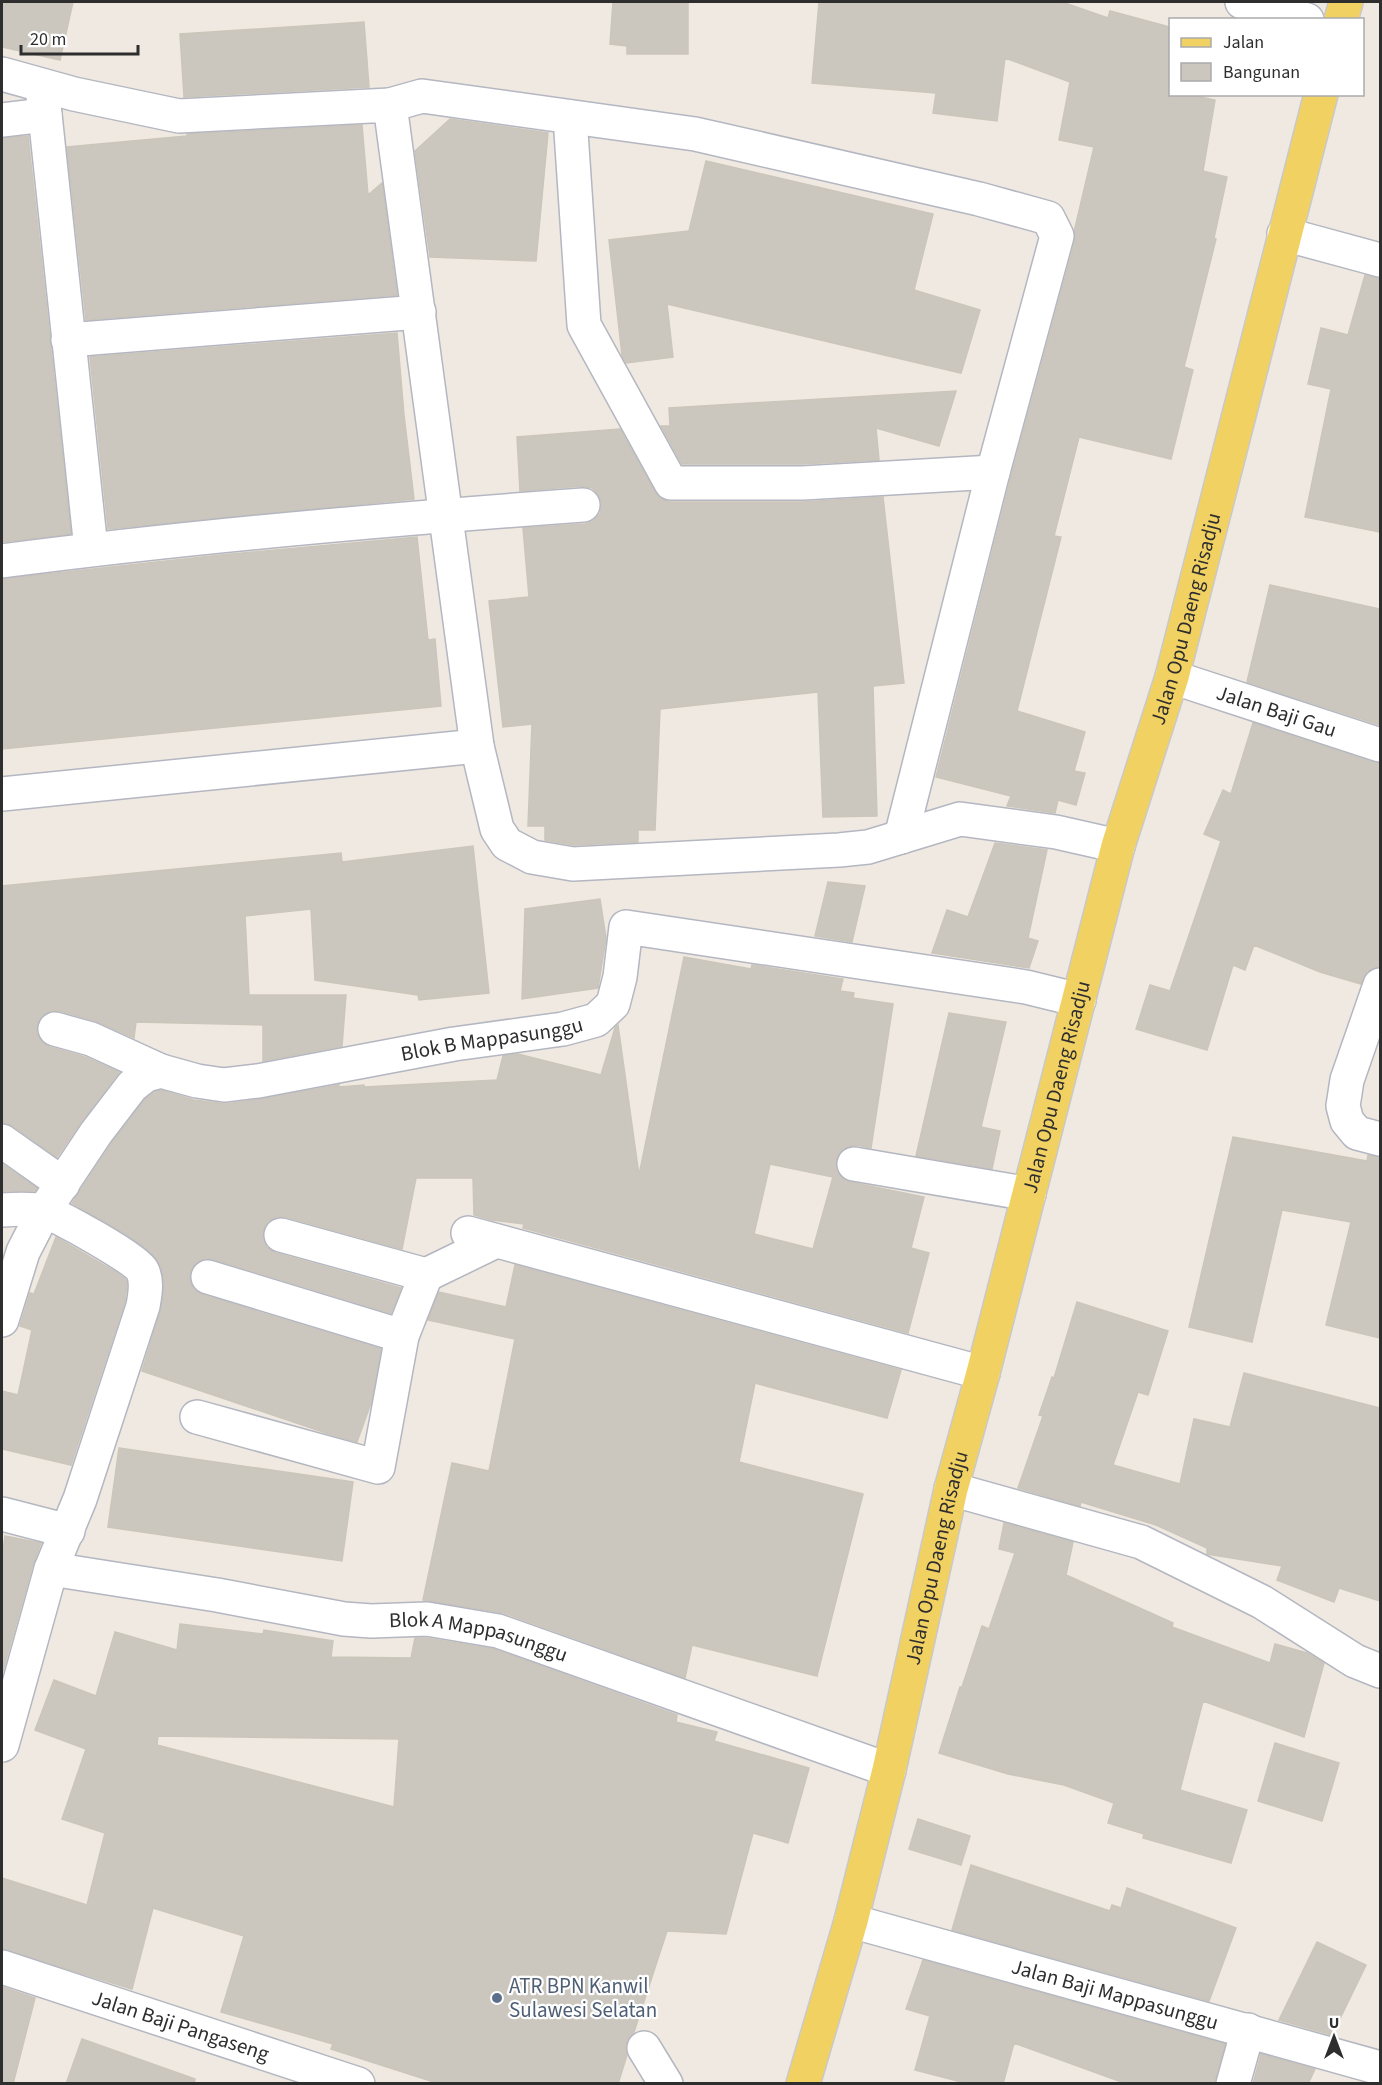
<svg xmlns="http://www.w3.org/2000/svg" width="1382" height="2085" font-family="'Source Sans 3',sans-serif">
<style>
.building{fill:#cbc7bf;stroke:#cbc5ba;stroke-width:1.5;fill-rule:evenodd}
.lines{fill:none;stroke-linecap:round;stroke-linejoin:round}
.minor-casing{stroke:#b4b7c1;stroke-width:36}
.major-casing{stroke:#c9c9c9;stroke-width:36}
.minor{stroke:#fff;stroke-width:33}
.major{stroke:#f2d163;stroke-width:33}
.service-dot{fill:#5c6f8a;stroke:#fff;stroke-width:2}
.labels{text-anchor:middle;stroke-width:4.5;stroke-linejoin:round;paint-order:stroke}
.street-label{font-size:21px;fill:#2e2e2e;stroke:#fff}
.service-label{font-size:21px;fill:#4e5e75;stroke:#fff;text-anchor:start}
</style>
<rect width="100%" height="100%" fill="#efe9e1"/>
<path class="building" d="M2 2H73L60 60 2 47Z
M613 2H688V54H627V46L610 44Z
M819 2H1062L1108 18 1110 11 1170 27V94H1187L1215 100 1203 171 1227 177 1214 238 1216 239 1184 367 1193 370 1171 459 1079 437 1054 536 1061 537 1017 711 1085 732 1074 771 1085 773 1076 805 1058 800 1055 813 1007 806 1011 796 936 777 1011 477 1075 241 1074 232 1094 147 1059 140 1070 82 1005 58 997 121 933 113 936 93 812 83Z
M364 22 369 87 184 97 180 34Z
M450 119 548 133 536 261 430 257 415 151Z
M362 125 368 195 382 183 397 295 86 320 67 147 187 136V134Z
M28 136 71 534 2 542V138Z
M706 161 933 214 914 290 980 310 961 373 667 304 673 357 626 363 622 355 609 240 689 231Z
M1365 275 1380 278V532L1305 517 1331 389 1308 384 1321 328 1348 335Z
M397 333 404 415 414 499 108 529 90 357Z
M956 391 939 446 876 428 879 460 802 464H682L661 426H670L669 408Z
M620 429 655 492 661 499 670 502H803L883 497 904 683 873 686 877 816 823 817 818 692 660 709 655 830H638V842L574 845 545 840V826H528L532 724 503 727 489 601 529 597 523 528 585 524 593 521 600 514 602 504 598 494 592 488 582 486 520 491 517 437Z
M417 537 428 640 435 639 441 706 2 749V579L221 555Z
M1270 585 1380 609V725L1247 682Z
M1253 723 1380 763V967L1367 971 1361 984 1320 972 1254 945 1245 970 1233 965 1207 1050 1136 1029 1150 985 1170 991 1221 841 1204 834 1223 790 1231 794Z
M995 843 1047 850 1028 938 1038 941 1029 968 932 953 947 910 968 917Z
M473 846 489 993 419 1000 418 995 315 980 311 909 245 916 249 995H346L342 1046 263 1061V1025L136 1022 134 1038 96 1021 60 1011H51L42 1016 37 1025V1034L42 1042 50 1047 85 1057 119 1072 81 1122 57 1157 13 1126 2 1123V886L341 853 342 862Z
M828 882 865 886 852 942 815 936Z
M600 899 606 938 598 988 522 999 525 909Z
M684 957 751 969 752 965 843 979 840 991 854 993 853 998 893 1004 871 1148 857 1145 847 1147 839 1153 836 1161V1170L842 1178 850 1182 924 1197 911 1248 929 1253 908 1333 523 1228 524 1224 492 1220 474 1215 473 1178H416L402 1249 286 1217H277L268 1221 263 1231V1240L267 1248 276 1253 401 1288 391 1313 213 1259H204L196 1263 190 1272V1281L194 1289 203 1295 381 1349 371 1403 357 1442 326 1433 142 1371 161 1309 164 1283 161 1267 151 1252 138 1242 72 1203 111 1144 145 1099 155 1092 161 1090 194 1100 226 1104 261 1099 339 1085V1087L364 1085V1087L497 1080 503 1056 518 1054 601 1075 615 1028 618 1025 639 1175ZM770 1164 833 1177 813 1249 754 1234Z
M949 1013 1006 1022 981 1127 1000 1131 992 1169 916 1156Z
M1233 1137 1367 1161 1368 1155 1380 1157V1338L1326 1325 1351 1222 1282 1210 1252 1342 1189 1327Z
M2 1164 37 1188 35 1191H2Z
M56 1237 116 1272 126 1280 127 1284 125 1301 71 1465 2 1449V1391L18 1395 32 1330 20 1326 30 1293 34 1294Z
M515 1265 901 1370 887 1418 755 1383 739 1462 863 1494 817 1676 692 1645 685 1678 504 1613 423 1600 452 1463 489 1471 515 1339 428 1320 439 1292 506 1307Z
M1077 1302 1168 1331 1148 1395 1138 1392 1113 1465 1180 1484 1194 1419 1230 1427 1244 1373 1380 1408V1601L1339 1588 1334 1602 1277 1580 1282 1566 1207 1554V1548L1156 1525 1081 1502 1080 1506 1018 1488 1043 1416 1039 1415 1052 1377 1054 1378Z
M119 1448 353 1482 342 1561 108 1527Z
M1004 1523 1073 1542 1066 1575 1173 1623 1172 1627 1270 1663 1275 1644 1307 1653 1324 1663 1304 1737 1203 1701 1180 1790 1247 1810 1231 1863 1143 1838 1144 1834 1108 1823 1114 1803 1064 1785 1008 1774 939 1753 960 1687H962L982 1626 989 1629 1015 1553 999 1549Z
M5 1536 41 1543 33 1564 2 1674V1558Z
M180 1624 263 1634 264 1630 333 1641 331 1657 411 1658 415 1638H426L493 1649 677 1715 676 1722 717 1732 714 1741 809 1768 788 1843 753 1833 726 1934 667 1931 634 2032 627 2040 625 2048 627 2055 618 2084H440L331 2049 333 2044 221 2012 244 1936 153 1908 132 1989 2 1949V1878L87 1905 105 1833 62 1819 86 1749 35 1730 54 1680 96 1696 115 1632 177 1650ZM158 1736 399 1739 394 1807 157 1745Z
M1275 1743 1339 1763 1322 1821 1258 1801Z
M918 1819 970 1836 961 1865 909 1849Z
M971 1865 1110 1911 1112 1905 1121 1908 1127 1888 1236 1928 1209 2001 952 1930Z
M1317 1942 1366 1965 1332 2035 1279 2020Z
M923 1960 1225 2044 1215 2084H1127L1014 2043 1003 2084H969L915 2070 930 2016 906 2009Z
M2 1987 35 1998 13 2084 2 2083Z
M82 2039 195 2079 194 2084H66Z
M1261 2054 1315 2069 1308 2084H1253Z"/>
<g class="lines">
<g class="minor-casing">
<g id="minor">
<path d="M1242 2 1307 20"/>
<path d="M2 74 74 94 179 116 390 105 477 746 497 829 507 844 532 857 573 864 839 850 868 847 960 819 1056 832 1118 846"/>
<path d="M42 86 91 549"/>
<path d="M390 105 422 96 695 134 979 199 1048 218 1057 236 993 472 901 837"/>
<path d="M570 117 584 325 671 483H803L993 472"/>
<path d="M2 120 45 115"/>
<path d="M1284 234 1380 260"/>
<path d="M68 340 419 312"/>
<path d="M2 561C194 536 389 519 583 505"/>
<path id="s1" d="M1172 677 1380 745"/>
<path d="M2 794 477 746"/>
<path d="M1380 985 1347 1080 1343 1106 1347 1121 1357 1133 1380 1139"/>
<path d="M55 1029 91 1039 161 1071"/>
<path d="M2 1141 63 1184"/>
<path d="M854 1164 1029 1194"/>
<path d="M2 1210C15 1209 30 1208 43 1211 56 1214 138 1260 142 1270 148 1281 145 1294 143 1306L80 1499 51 1569 2 1745"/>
<path d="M468 1233 983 1373"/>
<path d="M281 1235 426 1275 402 1336"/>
<path d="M426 1275 496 1241"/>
<path id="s2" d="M2 1320 23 1252 44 1211 96 1133 132 1086 146 1075 161 1071 197 1081 224 1085 258 1081 454 1044 563 1029 596 1020 613 1004 620 977 626 927 1026 987 1079 1000"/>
<path d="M197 1417 378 1467 402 1336 208 1277"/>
<path d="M951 1489 1141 1542 1262 1602 1355 1661 1380 1671"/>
<path d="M2 1514 68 1531"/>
<path id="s3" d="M51 1569 217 1595 344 1619 371 1621 427 1619 498 1631 889 1770"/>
<path id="s4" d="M851 1921 1380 2068"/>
<path id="s5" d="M2 1967 358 2084"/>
<path d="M644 2048 666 2084"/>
<path d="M1233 2084 1248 2030"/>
</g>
</g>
<g class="major-casing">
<g id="major">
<path d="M1341 20 1346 2"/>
<path id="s6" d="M803 2084 851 1921 889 1770 951 1489 983 1373 1118 846 1172 677 1321 94"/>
</g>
</g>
<use href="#minor" class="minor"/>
<use href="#major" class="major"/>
</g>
<circle class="service-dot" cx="497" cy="1998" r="6"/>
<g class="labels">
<g class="street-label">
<text dy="7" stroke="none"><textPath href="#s6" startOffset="1515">Jalan Opu Daeng Risadju</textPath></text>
<text dy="7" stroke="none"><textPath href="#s1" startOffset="110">Jalan Baji Gau</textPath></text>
<text dy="7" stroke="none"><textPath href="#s2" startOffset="640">Blok B Mappasunggu</textPath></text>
<text dy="7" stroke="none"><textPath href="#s6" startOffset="1029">Jalan Opu Daeng Risadju</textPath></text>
<text dy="7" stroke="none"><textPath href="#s6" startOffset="543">Jalan Opu Daeng Risadju</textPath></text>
<text dy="7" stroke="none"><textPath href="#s3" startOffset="434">Blok A Mappasunggu</textPath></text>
<text dy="7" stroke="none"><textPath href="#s4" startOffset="274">Jalan Baji Mappasunggu</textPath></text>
<text dy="7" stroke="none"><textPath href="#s5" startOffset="188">Jalan Baji Pangaseng</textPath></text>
</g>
<g class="service-label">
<text x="509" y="1993">ATR BPN Kanwil<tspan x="509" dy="24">Sulawesi Selatan</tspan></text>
</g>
</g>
<rect width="1382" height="2085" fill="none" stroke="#2e2e2e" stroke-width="6"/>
<rect x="1169" y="18" width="195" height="78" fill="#ffffff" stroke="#ababab" stroke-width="1.5"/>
<rect x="1181" y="38" width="30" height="9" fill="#f2d163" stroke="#ababab" stroke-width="1.5"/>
<text x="1223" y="48" font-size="18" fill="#2e2e2e">Jalan</text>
<rect x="1181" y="63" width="30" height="18" fill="#cbc7bf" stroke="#ababab" stroke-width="1.5"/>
<text x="1223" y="78" font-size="18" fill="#2e2e2e">Bangunan</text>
<g transform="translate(1334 2037)" stroke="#ffffff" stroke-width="4.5" paint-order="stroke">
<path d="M0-4.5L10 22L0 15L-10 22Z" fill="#2e2e2e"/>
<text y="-9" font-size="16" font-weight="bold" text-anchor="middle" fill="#2e2e2e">U</text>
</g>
<path d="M21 45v9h117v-9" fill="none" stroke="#2e2e2e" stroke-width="3"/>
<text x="30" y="45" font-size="18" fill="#2e2e2e" stroke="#ffffff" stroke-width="4.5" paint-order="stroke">20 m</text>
</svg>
